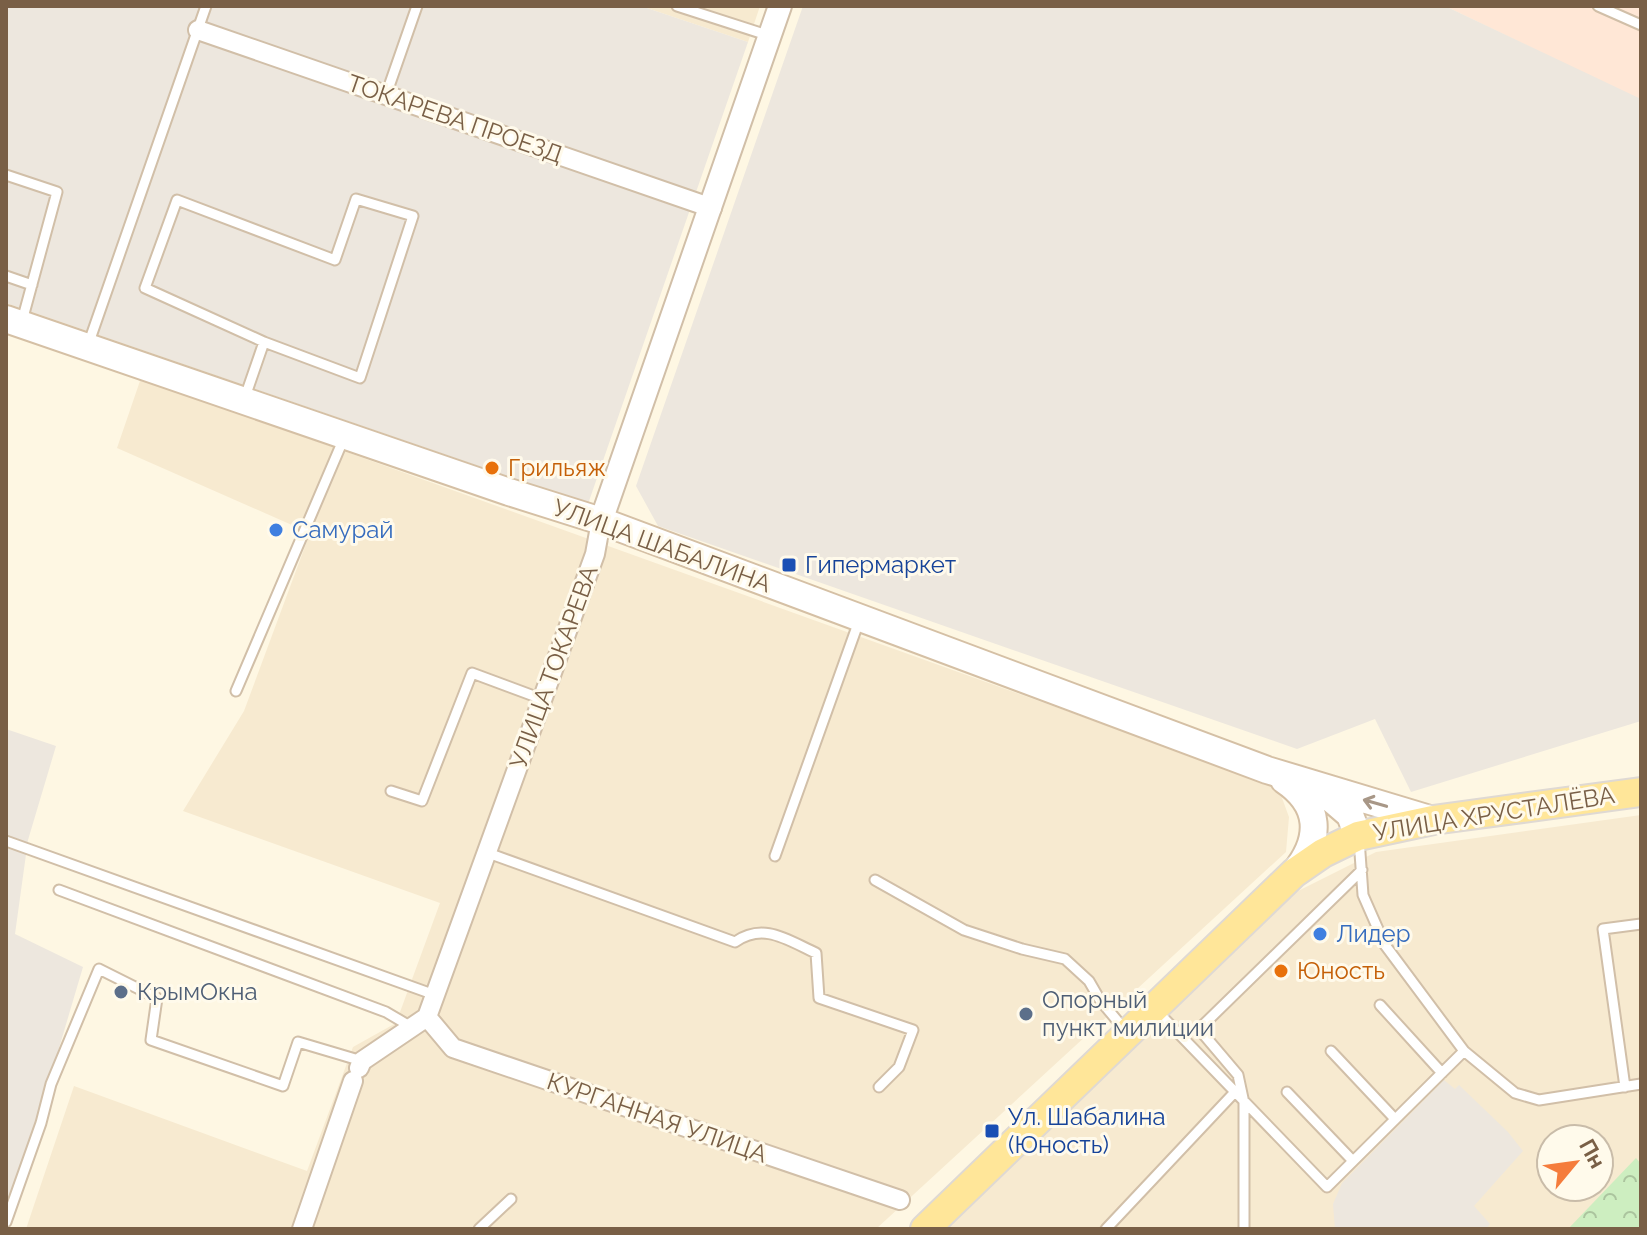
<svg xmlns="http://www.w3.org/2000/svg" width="1647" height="1235" font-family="Raleway,sans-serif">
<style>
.residential{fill:#f7ead0;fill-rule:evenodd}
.commercial{fill:#ffe7d6}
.industrial{fill:#ede7de}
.forest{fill:url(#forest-crowns)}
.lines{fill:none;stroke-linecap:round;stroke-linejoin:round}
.service-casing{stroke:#d1bfa8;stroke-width:13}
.minor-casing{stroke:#d1bfa8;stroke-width:22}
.tertiary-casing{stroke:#d1bfa8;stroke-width:26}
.secondary-casing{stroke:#d5c0a5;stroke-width:30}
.primary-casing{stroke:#dfd9d3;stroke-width:32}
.service{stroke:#fff;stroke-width:9}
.minor{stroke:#fff;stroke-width:18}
.tertiary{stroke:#fff;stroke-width:22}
.secondary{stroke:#fff;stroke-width:26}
.primary{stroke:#ffe699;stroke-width:28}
.oneway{stroke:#a89787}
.food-dot{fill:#e8710a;stroke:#fffaeb;stroke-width:3}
.shop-dot{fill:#3f7fe0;stroke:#fffaeb;stroke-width:3}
.transit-dot{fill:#1a4fb4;stroke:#fffaeb;stroke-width:3}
.service-dot{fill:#5c6f8a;stroke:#fffaeb;stroke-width:3}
.labels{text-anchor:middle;stroke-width:6;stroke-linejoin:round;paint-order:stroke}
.street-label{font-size:24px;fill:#795f46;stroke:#fffaeb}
.food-label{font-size:24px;fill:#c56008;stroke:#fffaeb;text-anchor:start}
.shop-label{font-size:24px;fill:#366cbe;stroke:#fffaeb;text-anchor:start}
.transit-label{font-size:24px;fill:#164399;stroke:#fffaeb;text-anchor:start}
.service-label{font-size:24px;fill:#4e5e75;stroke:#fffaeb;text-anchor:start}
</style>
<defs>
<pattern id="forest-crowns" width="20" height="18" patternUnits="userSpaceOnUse" patternTransform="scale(2)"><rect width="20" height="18" fill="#cdeec0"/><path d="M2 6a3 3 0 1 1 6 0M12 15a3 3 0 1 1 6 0" fill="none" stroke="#abc49e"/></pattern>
</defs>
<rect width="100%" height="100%" fill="#fef7e3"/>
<path class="residential" d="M641 6H760L748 42Z
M141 378 1278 787 1289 817 1286 852 876 1229H26L74 1086 307 1171 353 1047 396 1023 440 903 183 811 244 711 310 533 117 448Z
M1641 815V1229H947L1294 893 1376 852ZM1551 1139H1599V1187H1551Z"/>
<path class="commercial" d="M1445 6H1641V99H1638Z"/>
<path class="industrial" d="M6 6H641L748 42 588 504 6 303Z
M803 6H1445L1641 99V721L1411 792 1375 719 1297 749 658 526 636 486Z
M6 729 56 746 28 840 15 934 83 967 6 1227Z
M1444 1080 1455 1089 1459 1085 1508 1132 1523 1151 1474 1206 1490 1224 1486 1229H1335L1333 1204 1342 1183Z"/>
<path class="forest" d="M1636 1158 1641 1164V1229H1568Z"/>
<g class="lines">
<g class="service-casing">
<path id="service" d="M677 6 770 36
M1598 6 1641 25
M386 95 417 6
M6 175 57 192 22 321
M6 276 32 285
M88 345 206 6
M245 397 264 342 360 378 413 216 356 199 335 260 177 200 145 288 264 342
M236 691 344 438
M391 791 422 801 472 673 542 699
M1359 839 1363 895 1385 945 1464 1051 1515 1093 1539 1100 1641 1084
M6 841 435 995
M488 853 735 942C764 922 787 940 816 953L819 998 913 1030 899 1067 879 1087
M775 856 859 621
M875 880 964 930 1022 949 1065 959 1089 981 1100 1000 1125 1030
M59 890 386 1012 413 1028
M1380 1005 1442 1073
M1155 1009 1327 1187 1464 1051
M1331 1051 1395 1119
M1625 1087 1603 929 1641 924
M1287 1092 1353 1161
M6 1222 41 1123 51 1084 99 969 157 998 151 1040 283 1086 298 1042 362 1061
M479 1229 511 1199
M1106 1229 1234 1093
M1244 1229V1103L1238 1075 1199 1029 1362 870"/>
</g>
<g class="minor-casing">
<path id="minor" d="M198 30 712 208
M427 1017 453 1048 900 1200
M359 1068 362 1061 427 1017 595 554 601 521
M302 1229 353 1081"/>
</g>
<g class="tertiary-casing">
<path id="tertiary" d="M601 521 780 6"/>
</g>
<g class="secondary-casing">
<path id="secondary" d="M6 319 509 492 601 521 1267 770 1433 820
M1284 780C1321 805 1322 838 1295 872
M1322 791 1350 815 1358 836"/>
</g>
<g class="primary-casing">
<path id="primary" d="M925 1229 1294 873 1323 853 1358 836 1433 820 1641 792"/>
</g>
<use href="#service" class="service"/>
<use href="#minor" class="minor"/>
<use href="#tertiary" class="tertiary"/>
<use href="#secondary" class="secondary"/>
<use href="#primary" class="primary"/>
</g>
<defs><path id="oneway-shaft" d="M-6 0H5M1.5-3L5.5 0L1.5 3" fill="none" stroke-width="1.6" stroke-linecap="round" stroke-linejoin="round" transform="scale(2)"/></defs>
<use class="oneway" href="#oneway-shaft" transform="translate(1375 803) rotate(-164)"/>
<g class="food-dot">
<circle cx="492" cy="468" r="8"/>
<circle cx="1281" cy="971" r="8"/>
</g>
<g class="shop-dot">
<circle cx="276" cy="530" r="8"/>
<circle cx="1320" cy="934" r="8"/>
</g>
<g class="transit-dot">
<rect x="781" y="557" width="16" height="16" rx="4"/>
<rect x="984" y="1123" width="16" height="16" rx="4"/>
</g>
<g class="service-dot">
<circle cx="121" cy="992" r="8"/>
<circle cx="1026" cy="1014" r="8"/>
</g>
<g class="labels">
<g class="street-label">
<text transform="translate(455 119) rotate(19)" y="8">ТОКАРЕВА ПРОЕЗД</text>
<text transform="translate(662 546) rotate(20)" y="8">УЛИЦА ШАБАЛИНА</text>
<text transform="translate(554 667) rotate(-70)" y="8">УЛИЦА ТОКАРЕВА</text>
<text transform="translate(1494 814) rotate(-9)" y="8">УЛИЦА ХРУСТАЛЁВА</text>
<text transform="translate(657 1118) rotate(19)" y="8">КУРГАННАЯ УЛИЦА</text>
</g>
<g class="food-label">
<text x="508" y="476">Грильяж</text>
<text x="1297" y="979">Юность</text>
</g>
<g class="shop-label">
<text x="292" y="538">Самурай</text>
<text x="1336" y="942">Лидер</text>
</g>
<g class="transit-label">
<text x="805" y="573">Гипермаркет</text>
<text x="1008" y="1125">Ул. Шабалина<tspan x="1008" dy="28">(Юность)</tspan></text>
</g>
<g class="service-label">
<text x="137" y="1000">КрымОкна</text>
<text x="1042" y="1008">Опорный<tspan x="1042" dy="28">пункт милиции</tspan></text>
</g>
</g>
<rect width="1647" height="1235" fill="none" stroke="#795f46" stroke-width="16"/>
<g transform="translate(1575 1163) rotate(61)"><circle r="38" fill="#fffaeb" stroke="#c9bca9" stroke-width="2"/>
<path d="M0-6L14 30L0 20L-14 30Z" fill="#f57c3c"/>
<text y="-12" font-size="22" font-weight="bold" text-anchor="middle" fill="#795f46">Пн</text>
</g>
</svg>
